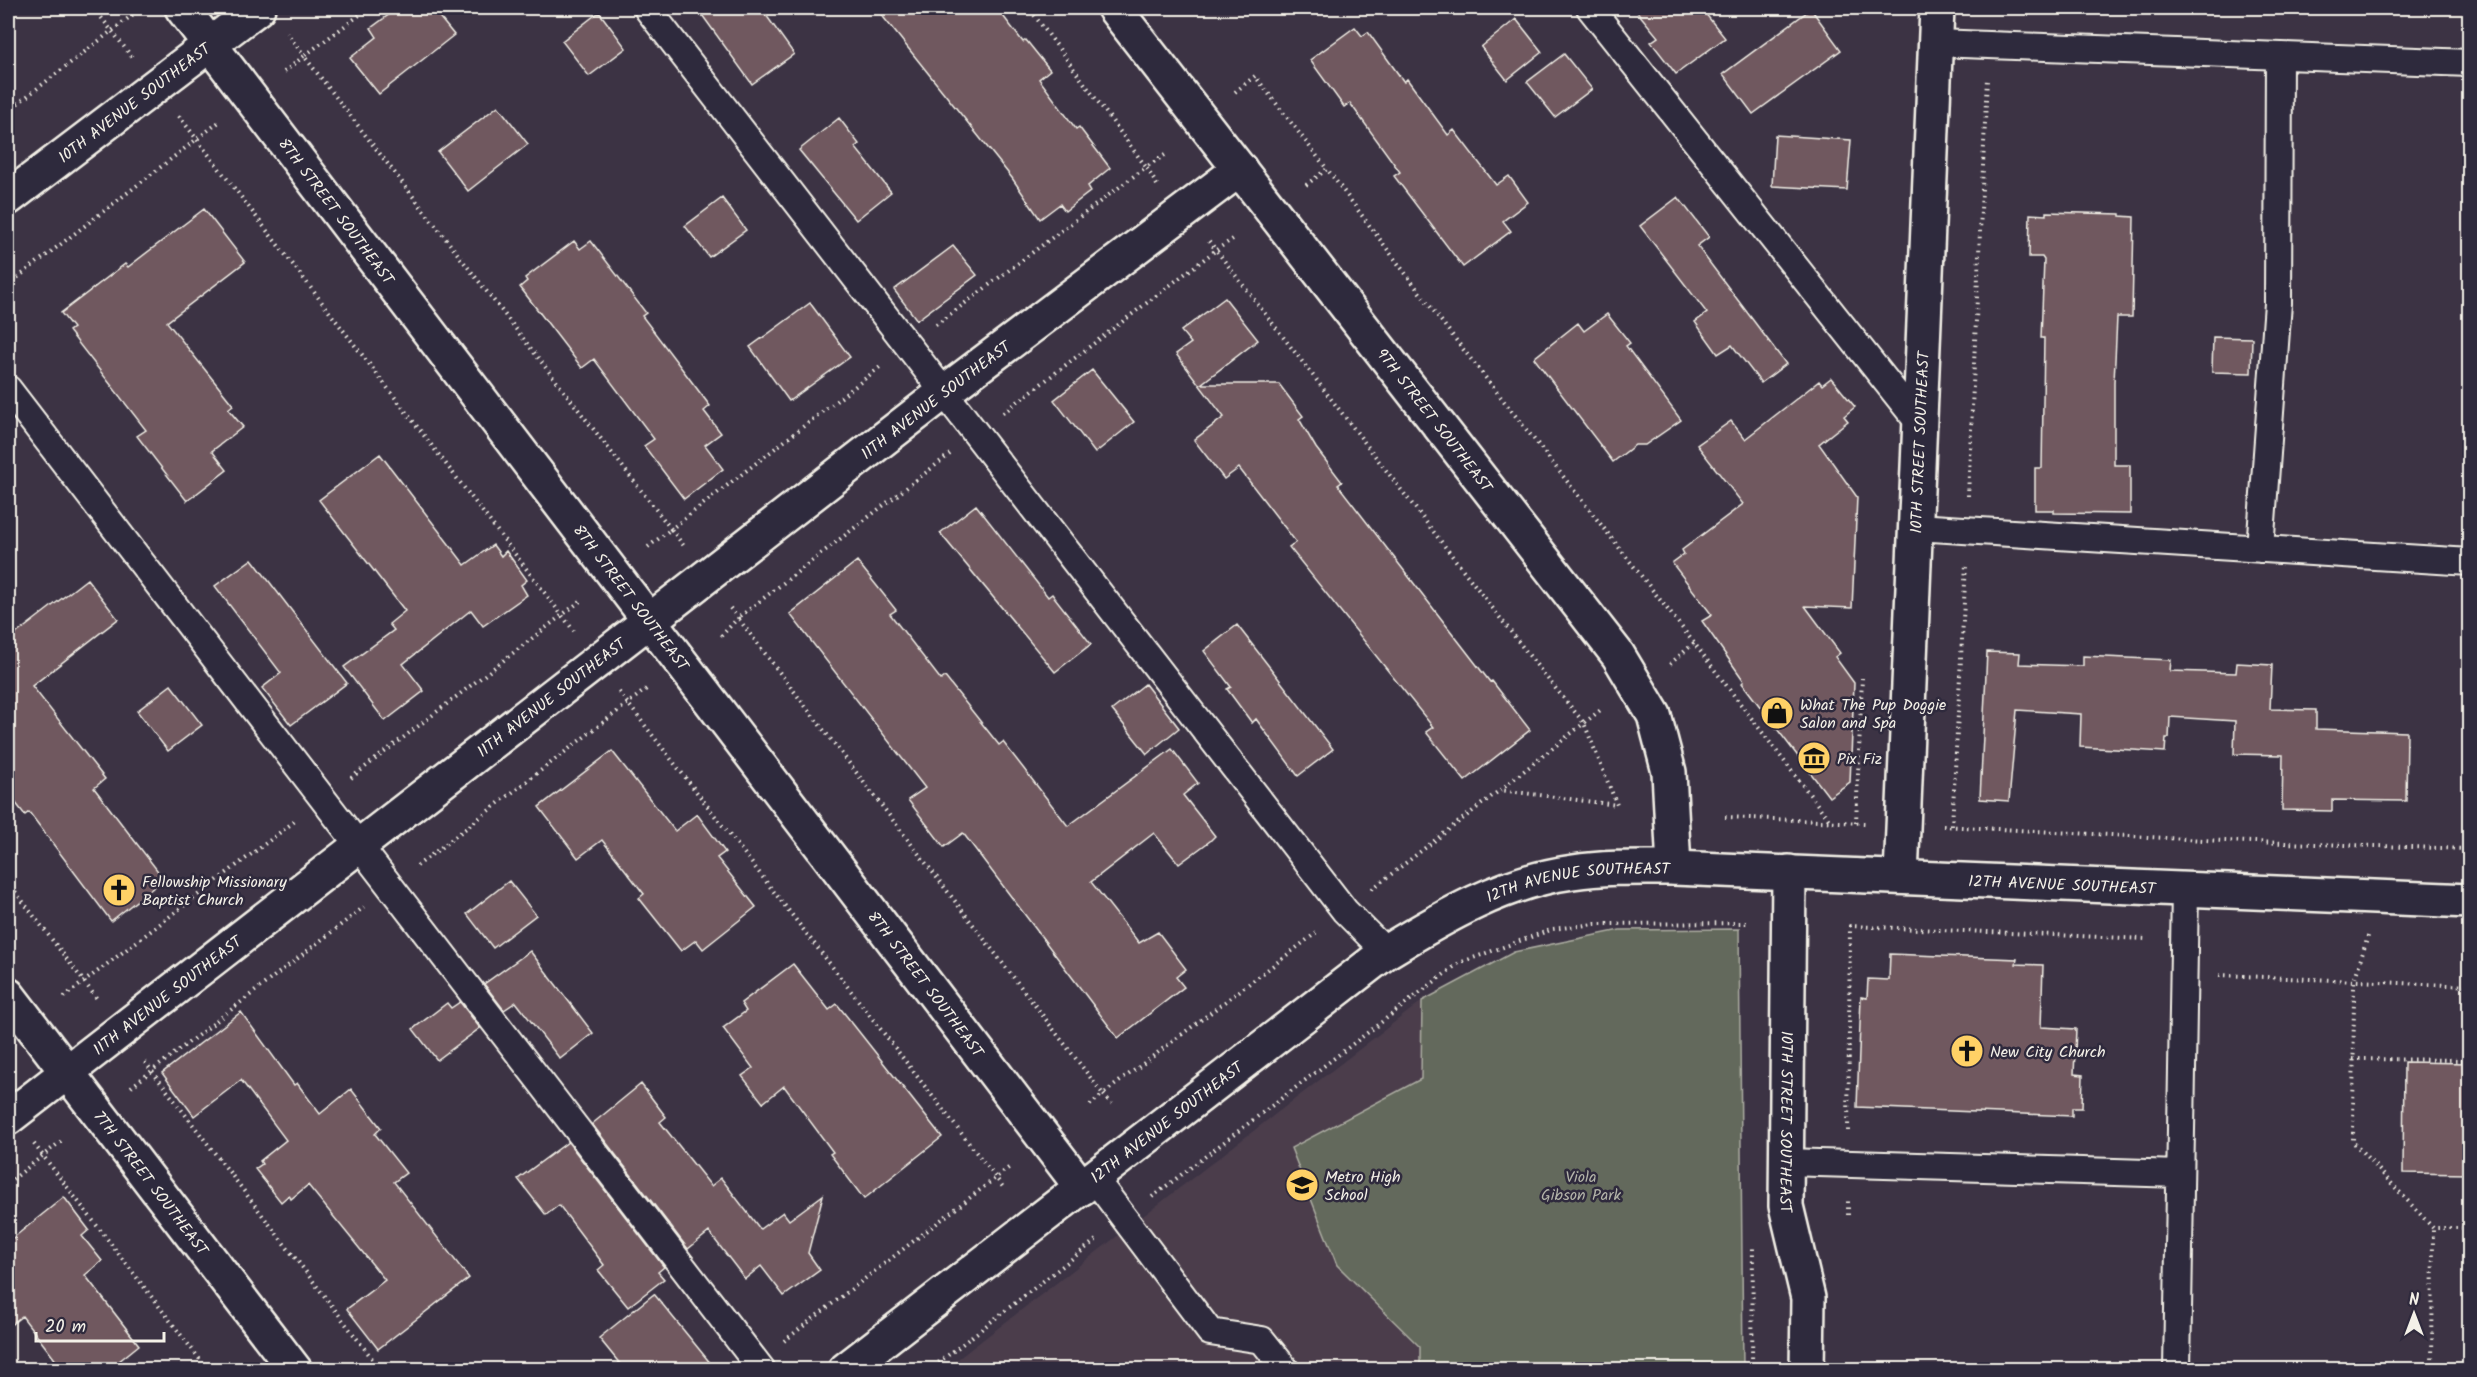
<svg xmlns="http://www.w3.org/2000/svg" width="2477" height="1377" font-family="Kalam,sans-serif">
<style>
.built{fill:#4b3e4c}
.green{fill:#64695b;stroke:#acada2;stroke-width:1.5}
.building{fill:#6f585f;stroke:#f4f1e8;stroke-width:1.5}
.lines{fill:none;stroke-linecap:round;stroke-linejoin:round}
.lane-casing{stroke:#f4f1e8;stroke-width:30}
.street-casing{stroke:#f4f1e8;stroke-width:38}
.secondary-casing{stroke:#f4f1e8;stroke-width:38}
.path{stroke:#f4f1e8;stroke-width:4;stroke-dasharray:1.5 4.5;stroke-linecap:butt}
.lane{stroke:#2f2a3d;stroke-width:26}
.street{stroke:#2f2a3d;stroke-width:33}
.secondary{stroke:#2f2a3d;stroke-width:33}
.labels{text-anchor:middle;stroke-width:5;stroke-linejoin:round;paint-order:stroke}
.street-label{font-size:16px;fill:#f4f1e8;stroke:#2f2a3d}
.poi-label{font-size:16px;fill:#f4f1e8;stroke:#2f2a3d;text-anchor:start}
.park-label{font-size:16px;fill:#b3b4a9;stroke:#2f2a3d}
</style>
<rect width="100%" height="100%" fill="#3c3344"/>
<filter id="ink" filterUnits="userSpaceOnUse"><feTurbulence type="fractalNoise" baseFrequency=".0167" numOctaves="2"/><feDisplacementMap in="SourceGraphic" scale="12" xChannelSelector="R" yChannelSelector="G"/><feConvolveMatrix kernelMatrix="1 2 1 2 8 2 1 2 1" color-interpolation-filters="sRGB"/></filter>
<g filter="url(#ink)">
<path class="built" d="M1422 1001 1420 1369H945Z"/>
<path class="green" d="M1739 929 1743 1369H1420V1347L1337 1265 1291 1148 1421 1079 1422 1001 1514 952 1620 930Z"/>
<path class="building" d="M398 8H432L454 35 379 94 350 58 377 37 371 28Z
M697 8H761L794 54 752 84Z
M876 8H997L1023 42 1026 40 1050 70 1039 79 1076 129 1079 127 1110 168 1088 186 1091 191 1065 211 1060 204 1040 219 1012 178Z
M1634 8H1701L1725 38 1676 74 1651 42 1658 37Z
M1811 9 1841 50 1753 114 1723 74Z
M599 12 626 48 589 76 562 41Z
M1516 19 1542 52 1507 80 1481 47Z
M1355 27 1362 36 1368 32 1404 82 1407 79 1448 135 1454 130 1496 185 1509 176 1528 202 1503 221 1511 231 1463 267 1394 176 1400 172 1350 103 1344 107 1310 60Z
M1564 54 1592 89 1555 117 1527 82Z
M498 106 528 144 468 191 438 152Z
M839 118 859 144 855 147 891 192 856 220 799 150Z
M1775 135 1851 140 1847 190 1772 186Z
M1678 197 1709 237 1697 246 1786 364 1761 383 1732 345 1718 354 1695 322 1707 313 1640 226Z
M722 198 746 230 709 257 685 226Z
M204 209 245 262 167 322 233 405 228 409 243 427 212 451 227 470 187 501 137 436 146 430 69 331 73 328 61 313 125 264 128 267Z
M2046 212 2120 214V216L2134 217 2132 317H2117L2114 382V465H2130V514L2054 513V510H2035V468H2042L2044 338H2041L2044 260 2042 257H2029L2030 214 2046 215Z
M574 241 580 249 591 241 646 313 642 316 710 406 704 411 721 433 705 445 723 469 684 499 644 446 654 439 594 359 582 368 520 287 527 281 525 278Z
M953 246 977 275 917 320 894 290Z
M1225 298 1258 340 1201 384H1279L1303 416 1299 419 1316 448 1342 482 1338 485 1490 682 1492 681 1530 730 1465 781 1426 732 1433 727 1289 547 1296 542 1239 468 1224 479 1194 440 1224 417 1176 354 1191 343 1181 331Z
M810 303 850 357 789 401 750 347Z
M1607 314 1630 343 1626 346 1681 420 1645 445H1635L1613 462 1534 358 1578 323 1584 331Z
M2213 337 2252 338 2251 373 2212 372Z
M1092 370 1134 422 1095 453 1054 400Z
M1831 378 1855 407 1844 416 1848 421 1819 444 1857 497 1852 608 1805 606 1840 653 1835 657 1854 683 1850 782 1829 797 1742 683 1744 681 1702 621 1712 615 1672 563 1684 554 1682 550 1743 504 1697 445 1731 421 1745 439 1819 381 1822 385Z
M380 454 465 565 493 545 501 556 506 551 527 580 521 585 527 595 483 626 471 610 403 664 424 691 385 721 344 667 394 630 389 624 405 611 319 500Z
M976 505 1048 597 1052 594 1091 644 1055 672 940 533Z
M252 559 347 683 291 725 262 688 281 673 215 586Z
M857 561 896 610 890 614 941 680 945 677 999 745 1003 742 1068 826 1172 749 1198 783 1183 795 1215 836 1210 841 1179 864 1154 833 1091 882 1139 943 1158 932 1186 969 1176 977 1184 987 1118 1038 963 833 944 847 908 800 925 788 790 614Z
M87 579 118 619 32 686 105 779 94 788 164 879 111 921 29 812 25 815 8 793V640Z
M1237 625 1333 749 1298 776 1256 719 1252 723 1227 689 1231 687 1204 651Z
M1987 652 2020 653 2019 664 2083 666V656L2171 660 2170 671 2236 673 2237 663 2272 665 2270 709 2316 710V729L2407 732 2406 801 2332 800V811L2282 810 2283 755 2234 754 2235 721 2170 717 2169 738H2166L2165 752 2133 750 2080 747 2081 714 2017 710 2009 801 1980 799Z
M1145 684 1179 728 1147 754 1112 710Z
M171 685 202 725 168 751 137 711Z
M612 751 675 831 697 814 725 852 717 858 756 907 703 949 696 940 681 951 639 898 644 894 602 840 578 858 539 807Z
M509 881 536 915 493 948 467 914Z
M530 951 593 1033 560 1059 516 1002 504 1010 484 984Z
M1890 954 2017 959 2016 964 2043 965 2041 1027 2076 1029 2074 1074 2083 1075 2082 1108H2072V1116L1857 1107 1861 997 1867 998 1868 979 1889 980Z
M793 964 829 1010 837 1004 942 1137 864 1199 830 1154 833 1152 784 1086 763 1103 742 1076 753 1068 723 1028 746 1011 741 1003Z
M460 1002 480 1028 437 1060 413 1029 447 1003 451 1008Z
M241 1012 294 1085 297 1083 320 1114 351 1089 381 1128 375 1134 406 1173 394 1182 469 1278 378 1349 347 1309 385 1280 308 1185 291 1199 289 1195 281 1202 255 1169 262 1164 260 1161 286 1140 241 1080 194 1116 162 1073Z
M2404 1062 2469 1063V1174L2403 1173Z
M641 1084 666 1117 660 1122 711 1186 721 1178 760 1229 783 1212 789 1220 823 1195 808 1253 820 1270 784 1296 761 1266 745 1279 709 1232 688 1249 592 1124Z
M568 1142 664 1267 658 1272 664 1279 628 1307 598 1270 604 1265 559 1205 546 1215 518 1179Z
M64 1197 89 1230 82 1236 102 1261 85 1275 139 1345 108 1370H63L22 1316 8 1327V1242Z
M654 1294 716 1370H625L599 1338Z"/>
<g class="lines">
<g class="lane-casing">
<path id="lane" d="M647 8 1345 911 1386 952
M1590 8 1920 424
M1936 43 2470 63
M8 389 762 1370
M1916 527 2470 562
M2260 549 2278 303 2279 56
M1786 1162 2180 1174
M1094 1178 1210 1332 1262 1340 1286 1370
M2177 1370 2185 889"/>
</g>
<g class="street-casing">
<g id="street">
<path id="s1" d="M1114 8 1618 655 1654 715 1669 772 1674 868"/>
<path id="s2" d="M8 198 258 8"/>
<path id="s3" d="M1789 872 1786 1206 1808 1298 1807 1370"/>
<path id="s4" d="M1901 877 1937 8"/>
<path id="s5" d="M8 1118 943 393 1240 169"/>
</g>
</g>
<g class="secondary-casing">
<g id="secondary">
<path id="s6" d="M182 8 1082 1188"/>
<path id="s7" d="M8 995 295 1370"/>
<path id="s8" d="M845 1370 1386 952C1443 917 1505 881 1573 872 1606 867 1640 868 1674 868L2470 901"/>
</g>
</g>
<path class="path" d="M94 8 132 57
M369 8 304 56 671 529 880 367
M284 72 304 56 287 33
M1235 92 1255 76 1327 169
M8 111 135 13
M179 116 574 631
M1157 185 1146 167 1168 153
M1306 185 1327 169 1445 326 1694 643
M1209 241 1216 250 1233 239
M8 285 219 122
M936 325 1146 167 1029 8
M1003 413 1216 250 1538 667 1584 723 1617 805 1500 790 1603 708
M950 454 738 618 760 647 1103 1094 1316 933
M1968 496 1987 78
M648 547 671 529 684 546
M721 636 738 618 730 608
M1670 664 1694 643 1830 821
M619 692 1003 1187
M351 778 583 599
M1725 817 1865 823
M1856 823 1862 678
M1943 826 2223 841 2470 849
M1952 826 1966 564
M417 866 649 687
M8 882 98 1000
M1372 889 1500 790
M2368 936 2354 981 2353 1142 2433 1228H2470
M2219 975 2470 986
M64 997 295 821
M2353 1059 2470 1060
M145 1062 381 1370
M131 1087 364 907
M1090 1105 1103 1094 1112 1104
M1848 1131 1850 926 2146 939
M34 1144 208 1370
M8 1183 64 1139
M1152 1197 1459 963 1553 929 1595 924 1749 923
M1848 1215V1198
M784 1341 1011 1166
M929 1370 1096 1240
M1752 1370 1753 1244
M2432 1370 2433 1228"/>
<use href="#lane" class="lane"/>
<use href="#street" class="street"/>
<use href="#secondary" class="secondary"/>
</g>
</g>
<defs>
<g id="shop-disc" transform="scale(1.725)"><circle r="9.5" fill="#ffd166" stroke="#2f2a3d"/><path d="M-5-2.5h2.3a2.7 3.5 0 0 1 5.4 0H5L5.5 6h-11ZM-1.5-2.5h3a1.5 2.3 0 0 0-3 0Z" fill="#111"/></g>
<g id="museum-disc" transform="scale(1.725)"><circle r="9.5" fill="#ffd166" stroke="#2f2a3d"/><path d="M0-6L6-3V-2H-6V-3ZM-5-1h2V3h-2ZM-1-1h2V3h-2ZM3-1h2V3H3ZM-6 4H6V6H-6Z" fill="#111"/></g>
<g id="church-disc" transform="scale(1.725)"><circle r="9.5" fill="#ffd166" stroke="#2f2a3d"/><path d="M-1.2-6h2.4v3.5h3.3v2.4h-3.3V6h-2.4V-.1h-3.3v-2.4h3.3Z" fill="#111"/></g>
<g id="school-disc" transform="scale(1.725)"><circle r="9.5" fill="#ffd166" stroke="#2f2a3d"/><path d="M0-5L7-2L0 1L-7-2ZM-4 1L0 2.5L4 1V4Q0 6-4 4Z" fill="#111"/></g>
</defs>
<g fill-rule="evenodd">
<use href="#shop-disc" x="1777" y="713"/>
<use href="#museum-disc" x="1814" y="758"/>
<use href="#church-disc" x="119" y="890"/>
<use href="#church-disc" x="1967" y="1051"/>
<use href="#school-disc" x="1302" y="1185"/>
</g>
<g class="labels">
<g class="street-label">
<text dy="6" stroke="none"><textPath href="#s2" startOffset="158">10TH AVENUE SOUTHEAST</textPath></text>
<text dy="6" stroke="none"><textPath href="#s6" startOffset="255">8TH STREET SOUTHEAST</textPath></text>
<text dy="6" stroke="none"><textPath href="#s5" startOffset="1173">11TH AVENUE SOUTHEAST</textPath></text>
<text dy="6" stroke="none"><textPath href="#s1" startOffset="522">9TH STREET SOUTHEAST</textPath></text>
<text dy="6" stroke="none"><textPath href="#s4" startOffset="435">10TH STREET SOUTHEAST</textPath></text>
<text dy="6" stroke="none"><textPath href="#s6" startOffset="741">8TH STREET SOUTHEAST</textPath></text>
<text dy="6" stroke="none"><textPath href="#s5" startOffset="687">11TH AVENUE SOUTHEAST</textPath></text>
<text dy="6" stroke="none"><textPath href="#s8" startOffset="892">12TH AVENUE SOUTHEAST</textPath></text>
<text dy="6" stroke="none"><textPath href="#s8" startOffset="1378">12TH AVENUE SOUTHEAST</textPath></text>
<text dy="6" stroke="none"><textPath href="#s6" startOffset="1227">8TH STREET SOUTHEAST</textPath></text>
<text dy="6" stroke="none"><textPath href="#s5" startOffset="201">11TH AVENUE SOUTHEAST</textPath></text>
<text dy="6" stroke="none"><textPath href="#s8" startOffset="406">12TH AVENUE SOUTHEAST</textPath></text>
<text dy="6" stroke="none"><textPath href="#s3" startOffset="250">10TH STREET SOUTHEAST</textPath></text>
<text dy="6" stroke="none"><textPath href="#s7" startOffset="236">7TH STREET SOUTHEAST</textPath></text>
</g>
<g class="poi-label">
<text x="1800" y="710">What The Pup Doggie<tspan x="1800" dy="18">Salon and Spa</tspan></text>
<text x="1837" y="764">Pix Fiz</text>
<text x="142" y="887">Fellowship Missionary<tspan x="142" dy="18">Baptist Church</tspan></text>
<text x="1990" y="1057">New City Church</text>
<text x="1325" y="1182">Metro High<tspan x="1325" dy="18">School</tspan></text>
</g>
<g class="park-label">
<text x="1581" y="1182">Viola<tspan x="1581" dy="18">Gibson Park</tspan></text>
</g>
</g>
<rect width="2477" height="1377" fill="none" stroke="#2f2a3d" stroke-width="30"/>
<rect x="15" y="15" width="2447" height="1347" fill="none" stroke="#f4f1e8" stroke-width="2" filter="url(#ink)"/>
<g transform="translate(2414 1314)" stroke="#2f2a3d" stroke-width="4.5" paint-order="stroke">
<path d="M0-4.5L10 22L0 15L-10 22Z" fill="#f4f1e8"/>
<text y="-9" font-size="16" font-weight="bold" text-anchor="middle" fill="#f4f1e8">N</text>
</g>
<path d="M36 1332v9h128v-9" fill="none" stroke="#f4f1e8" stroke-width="3"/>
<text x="45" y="1332" font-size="18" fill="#f4f1e8" stroke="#2f2a3d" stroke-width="4.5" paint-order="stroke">20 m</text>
</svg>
